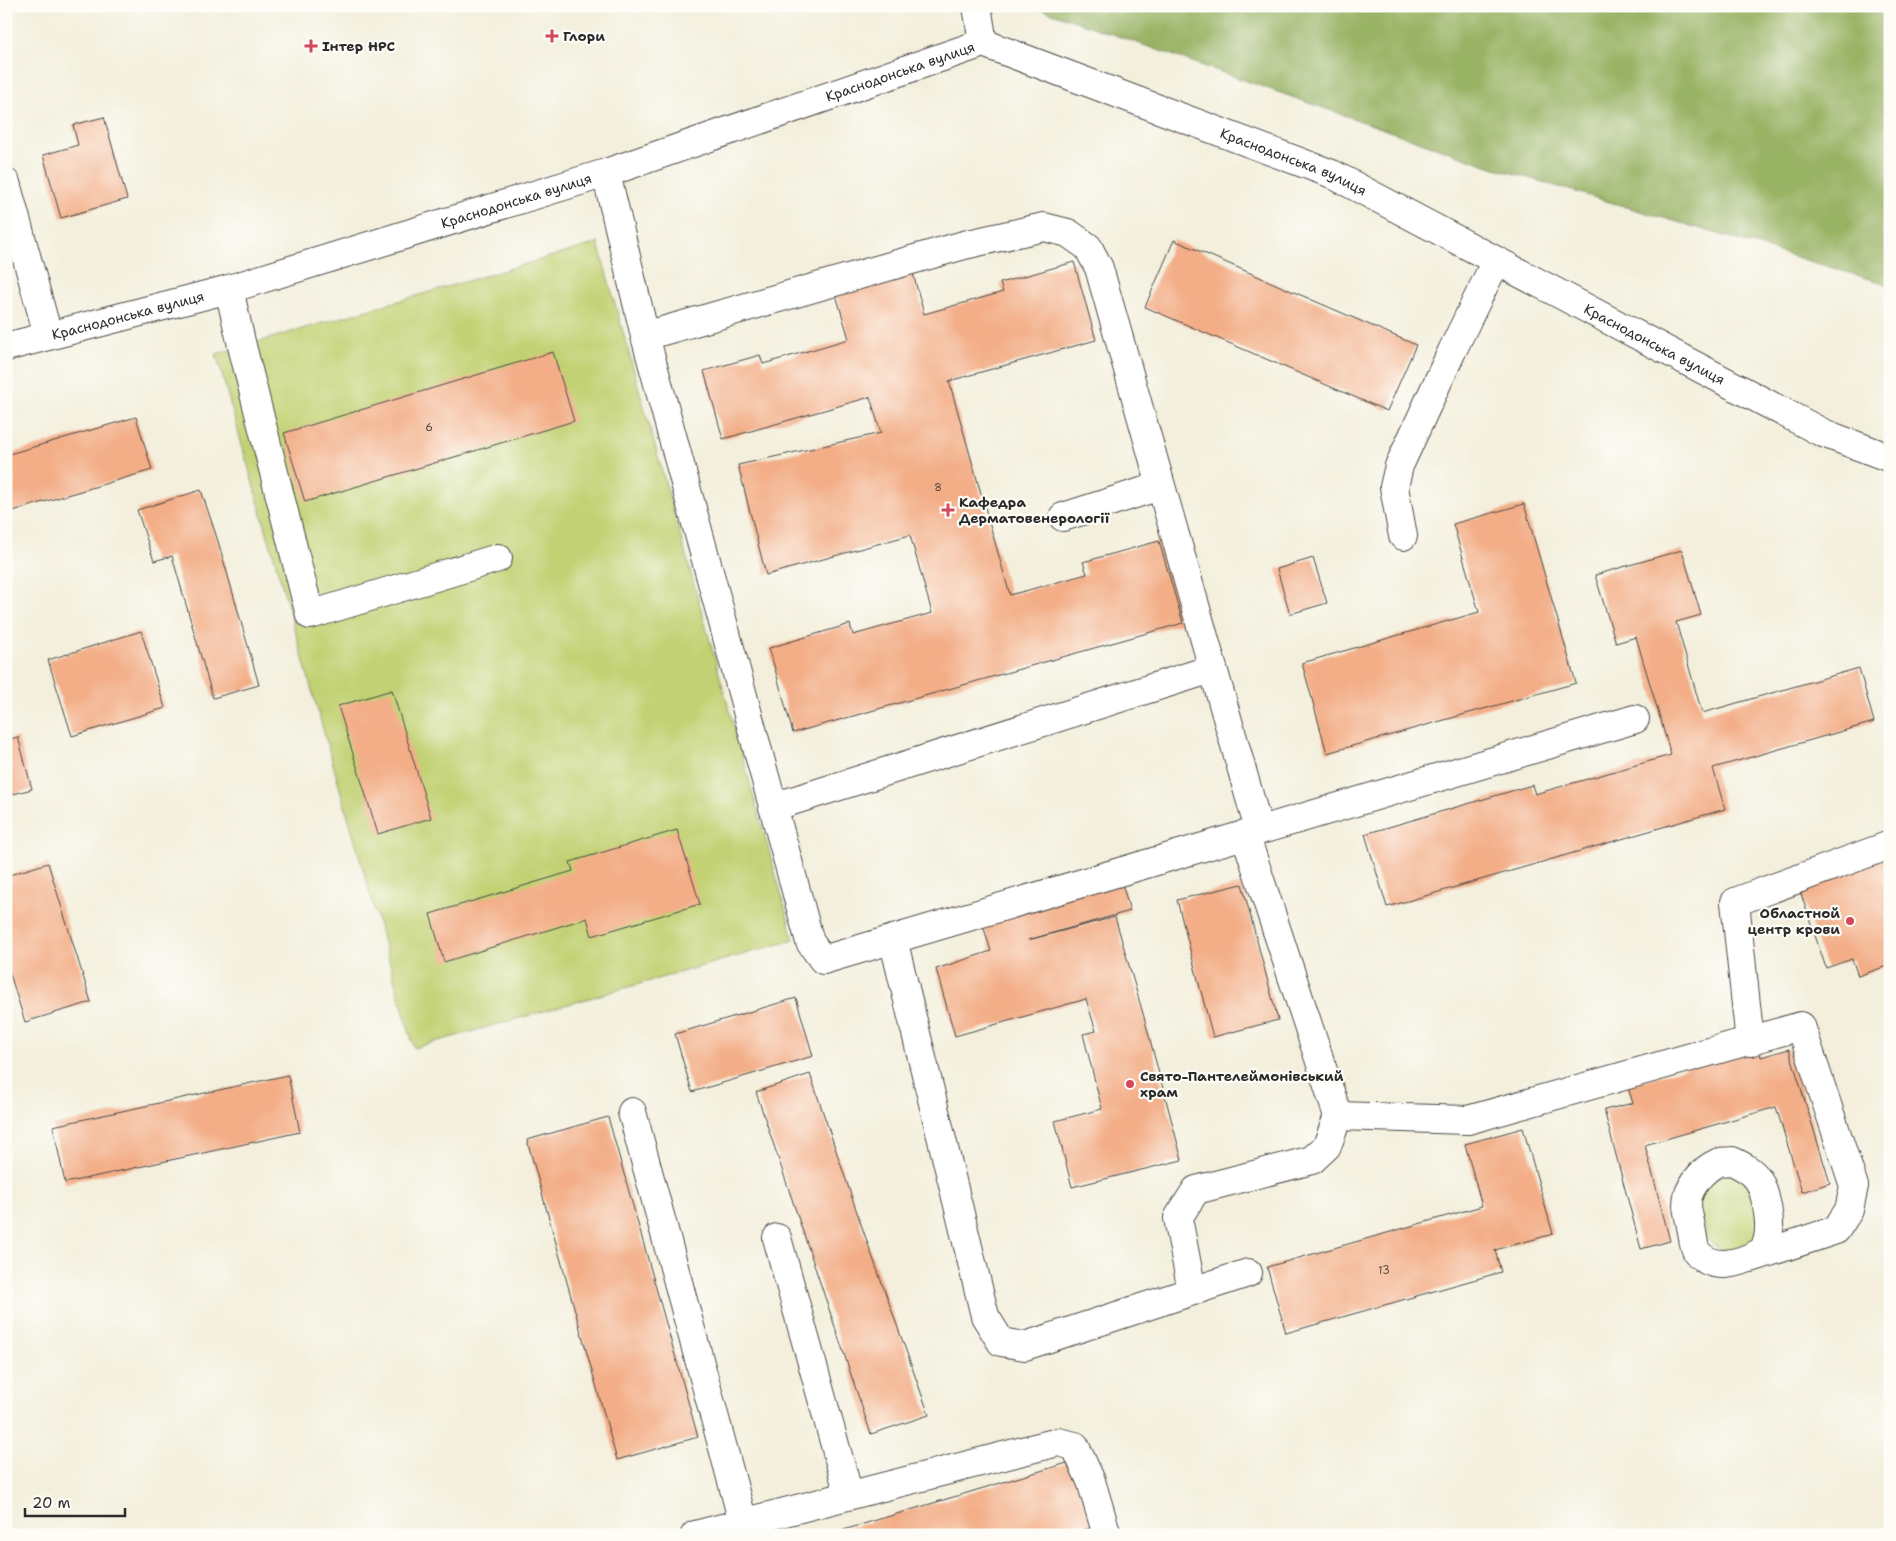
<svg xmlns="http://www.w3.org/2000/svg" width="1896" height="1541" font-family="'Shantell Sans',sans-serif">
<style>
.green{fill:#c2d173;stroke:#767e4f}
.forest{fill:#99b365;stroke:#626f48}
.building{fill:#f3ae87}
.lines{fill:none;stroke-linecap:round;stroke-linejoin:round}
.minor-casing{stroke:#494846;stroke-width:30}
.minor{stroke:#fff;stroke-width:28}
.poi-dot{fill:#d1495b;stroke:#fdfcf7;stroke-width:2}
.labels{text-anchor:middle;stroke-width:4.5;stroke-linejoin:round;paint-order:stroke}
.number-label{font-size:11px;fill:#5d4c42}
.poi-label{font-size:14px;font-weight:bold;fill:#2b2b2b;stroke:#fdfcf7;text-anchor:start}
.street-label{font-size:14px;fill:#2b2b2b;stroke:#fdfcf7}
</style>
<rect width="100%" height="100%" fill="#fdfcf7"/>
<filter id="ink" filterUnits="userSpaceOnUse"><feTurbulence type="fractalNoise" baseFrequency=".02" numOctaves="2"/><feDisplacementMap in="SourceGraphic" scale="10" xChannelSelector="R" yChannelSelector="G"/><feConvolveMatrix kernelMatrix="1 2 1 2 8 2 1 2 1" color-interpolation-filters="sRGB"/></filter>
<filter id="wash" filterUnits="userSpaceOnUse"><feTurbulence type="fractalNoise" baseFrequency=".0096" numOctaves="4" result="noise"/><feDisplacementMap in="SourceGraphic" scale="20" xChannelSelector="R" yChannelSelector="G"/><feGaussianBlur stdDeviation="1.12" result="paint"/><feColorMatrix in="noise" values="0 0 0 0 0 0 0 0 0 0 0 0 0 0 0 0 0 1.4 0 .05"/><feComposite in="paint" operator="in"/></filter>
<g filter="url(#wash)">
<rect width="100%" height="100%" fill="#f3efdc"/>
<path class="green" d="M598 243 794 940 414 1048 216 354Z
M1726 1172 1748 1182 1761 1221 1754 1239 1747 1244 1724 1250 1714 1246 1706 1238 1698 1210 1702 1185Z"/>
<path class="forest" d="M1032 6H1890V285L1495 168Z"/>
<g id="blocks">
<path class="building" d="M104 117 127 199 61 218 43 155 78 145 73 125Z
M1174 240 1416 345 1387 411 1145 307Z
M1074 262 1096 340 949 381 1010 595 1087 574 1083 562 1159 541 1183 623 793 733 769 648 850 624 853 635 932 613 910 535 766 575 738 465 881 433 870 397 723 439 704 371 760 355 763 364 849 339 834 288 911 266 924 314 1003 292 1000 283Z
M553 352 574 421 305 502 284 433Z
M136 417 152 470 6 513V455Z
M201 490 218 541 259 685 213 698 172 556 154 561 137 510Z
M1524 504 1576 683 1327 753 1302 663 1479 612 1453 524Z
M1682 550 1701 615 1676 622 1702 713 1859 668 1874 722 1713 768 1725 809 1387 907 1365 834 1532 785 1535 794 1671 755 1636 637 1616 643 1595 575Z
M1313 558 1327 603 1290 614 1277 569Z
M141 631 165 708 72 736 48 660Z
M392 690 431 818 378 834 338 706Z
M18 737 32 789 6 796V740Z
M677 830 700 904 592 936 587 918 444 962 430 914 573 871 570 862Z
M1890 851V965L1858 976 1852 959 1826 968 1797 882Z
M48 863 91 1002 25 1022 6 961V876Z
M1120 877 1130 911 1028 940 1115 917 1144 1017 1182 1160 1072 1187 1055 1121 1102 1109 1083 1034 1096 1031 1086 999 955 1036 936 969 991 951 981 919Z
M1242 884 1278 1020 1213 1037 1177 900Z
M796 998 813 1056 692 1092 675 1034Z
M1758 1047 1761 1057 1789 1049 1830 1183 1802 1192 1776 1107 1645 1145 1670 1241 1641 1249 1604 1110 1633 1103 1627 1085Z
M810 1074 863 1230 929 1415 871 1434 756 1092Z
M288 1075 300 1132 65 1183 53 1126Z
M608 1117 698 1437 617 1460 527 1140Z
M1523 1128 1553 1234 1495 1250 1501 1272 1286 1333 1267 1267 1482 1206 1465 1144Z
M1077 1460 1097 1526 1066 1535H841L840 1531Z"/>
</g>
</g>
<g filter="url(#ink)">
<use href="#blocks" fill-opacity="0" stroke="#494846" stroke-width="1"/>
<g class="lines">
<g class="minor-casing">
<g id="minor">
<path d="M977 6 983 43"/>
<path d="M606 173 645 336 810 942 823 960 1635 719"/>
<path d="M6 183 48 335"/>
<path d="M229 289 242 346 310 615 498 558"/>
<path d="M645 336 964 245 1044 227 1068 233 1088 247 1099 268 1259 830"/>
<path id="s1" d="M6 347 229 289 606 173 983 43 1332 174 1823 433 1890 458"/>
<path d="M1063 517 1160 486"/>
<path d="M1403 536 1394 487 1399 466 1452 351 1496 261"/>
<path d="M773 807 1212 669"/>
<path d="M893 939 985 1316 1001 1342 1025 1346 1248 1273"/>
<path d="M1750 1042 1735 902 1890 845"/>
<path d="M632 1112 743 1522"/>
<path d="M1338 1116 1468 1120 1801 1026 1854 1186 1849 1210 1836 1230 1751 1258"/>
<path d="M1732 1161C1743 1166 1753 1171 1759 1181 1767 1196 1777 1243 1759 1253 1741 1263 1713 1272 1697 1252 1693 1246 1693 1234 1691 1227 1690 1220 1687 1211 1687 1204 1687 1188 1703 1169 1717 1163 1721 1161 1728 1162 1732 1161Z"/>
<path d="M777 1238 849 1495"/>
<path d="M1192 1291 1178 1218 1196 1190 1312 1160 1327 1146 1338 1116 1245 834"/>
<path d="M695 1535 1058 1442 1075 1446 1091 1481 1107 1535"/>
</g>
</g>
<use href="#minor" class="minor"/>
</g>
</g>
<g class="poi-dot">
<path d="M549.5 28.5h5v5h5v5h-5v5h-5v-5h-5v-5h5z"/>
<path d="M308.5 38.5h5v5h5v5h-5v5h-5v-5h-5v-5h5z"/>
<path d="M945.5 502.5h5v5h5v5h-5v5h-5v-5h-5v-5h5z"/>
<circle cx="1850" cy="921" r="5"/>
<circle cx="1130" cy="1084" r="5"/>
</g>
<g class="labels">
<g class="number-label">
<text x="429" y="431">6</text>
<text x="938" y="491">8</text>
<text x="1384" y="1274">13</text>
</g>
<g class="poi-label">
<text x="563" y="41">Глори</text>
<text x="322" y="51">Інтер НРС</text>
<text x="959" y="507">Кафедра<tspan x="959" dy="16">Дерматовенерології</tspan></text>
<text x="1840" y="918" text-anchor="end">Областной<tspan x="1840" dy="16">центр крови</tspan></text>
<text x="1140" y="1081">Свято-Пантелеймонівський<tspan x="1140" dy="16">храм</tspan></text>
</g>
<g class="street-label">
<text dy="5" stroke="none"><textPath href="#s1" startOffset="936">Краснодонська вулиця</textPath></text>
<text dy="5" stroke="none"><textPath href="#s1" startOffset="1356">Краснодонська вулиця</textPath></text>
<text dy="5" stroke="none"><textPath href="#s1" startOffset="531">Краснодонська вулиця</textPath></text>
<text dy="5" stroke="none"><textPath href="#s1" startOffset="126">Краснодонська вулиця</textPath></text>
<text dy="5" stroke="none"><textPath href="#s1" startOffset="1761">Краснодонська вулиця</textPath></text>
</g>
</g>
<rect width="1896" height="1541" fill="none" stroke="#fdfcf7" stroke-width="25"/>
<path d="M25 1508v8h100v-8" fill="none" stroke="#2b2b2b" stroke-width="2.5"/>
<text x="32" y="1508" font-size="15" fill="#2b2b2b" stroke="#fdfcf7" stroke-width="4" paint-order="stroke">20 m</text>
</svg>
